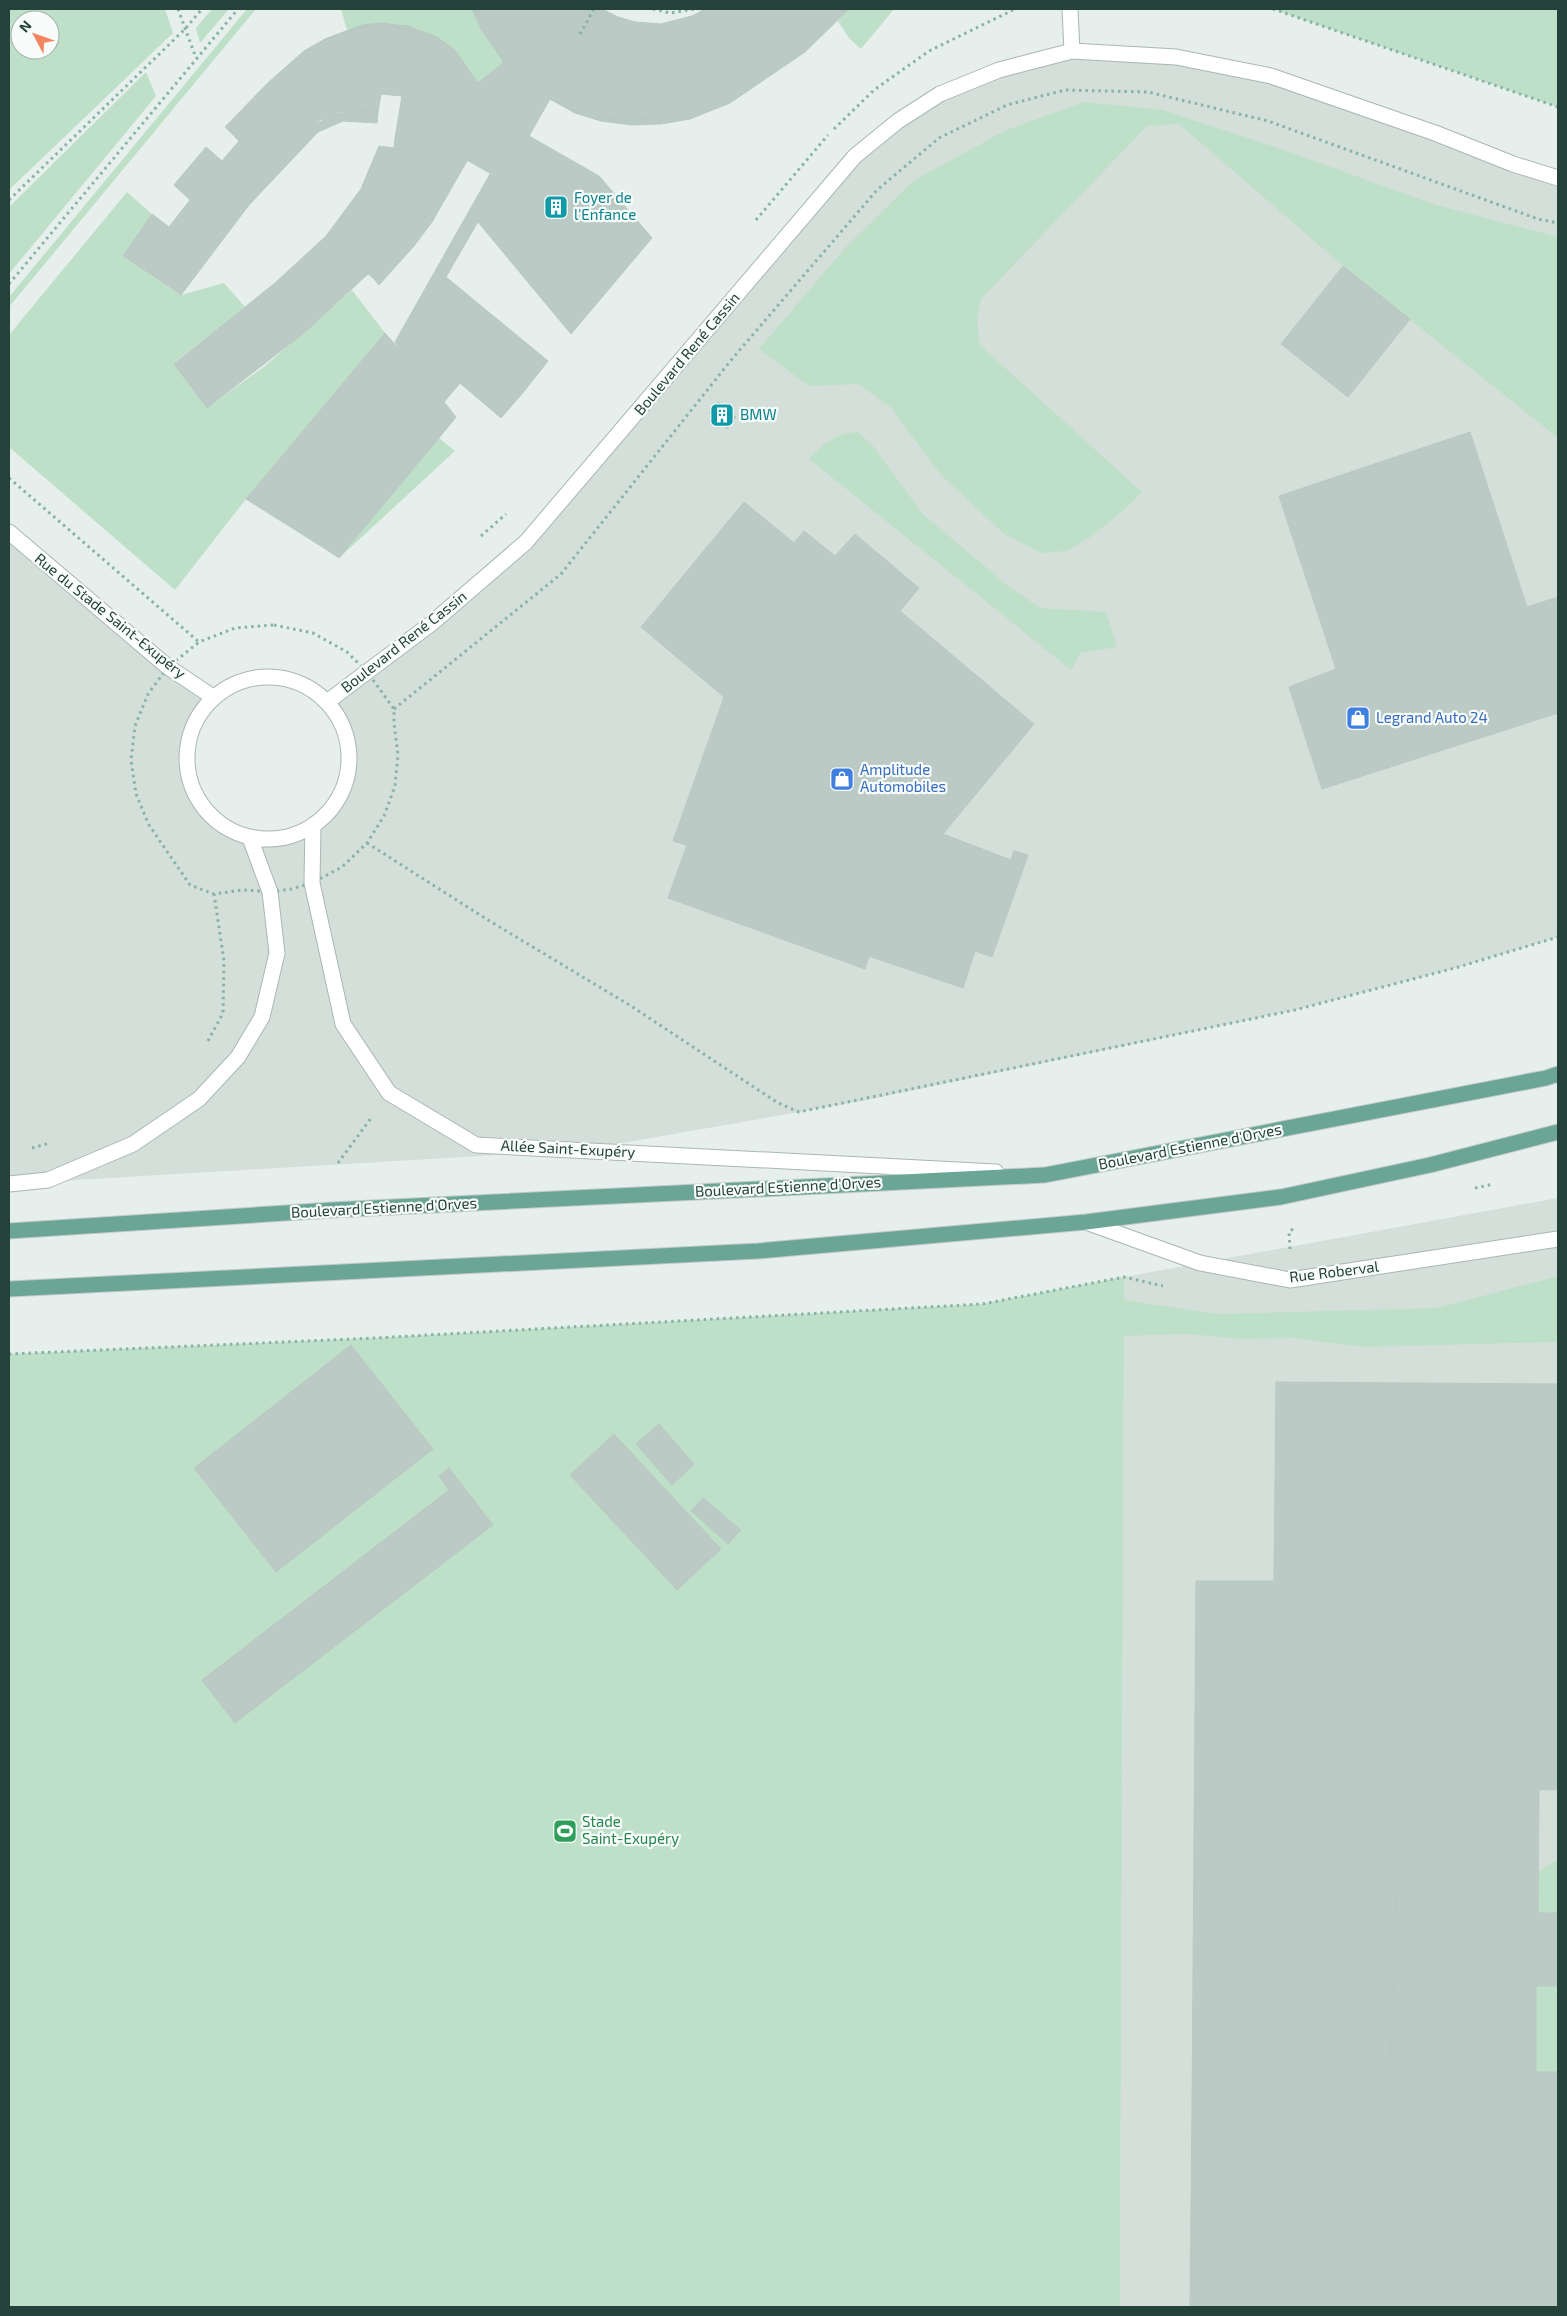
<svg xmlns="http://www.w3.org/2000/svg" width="1567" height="2316" font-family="'Exo 2',sans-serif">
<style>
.built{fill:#d4dfda}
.green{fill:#bfe0c8;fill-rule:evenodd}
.building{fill:#bbcac4;stroke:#b8c9c2}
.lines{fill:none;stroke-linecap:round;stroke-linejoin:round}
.minor-casing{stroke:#a8b8b2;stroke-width:17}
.major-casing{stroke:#c2cac8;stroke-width:17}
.path{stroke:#86b3a5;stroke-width:3;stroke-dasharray:2.5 4;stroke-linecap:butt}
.minor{stroke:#fff;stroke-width:15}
.major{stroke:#6aa596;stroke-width:15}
.labels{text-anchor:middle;stroke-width:4.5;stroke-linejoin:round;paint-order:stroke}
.culture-label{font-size:15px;fill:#0d838f;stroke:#f7fbf9;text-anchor:start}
.street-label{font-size:15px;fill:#24423a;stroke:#f7fbf9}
.shop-label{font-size:15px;fill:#366cbe;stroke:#f7fbf9;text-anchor:start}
.leisure-label{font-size:15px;fill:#27864d;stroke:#f7fbf9;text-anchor:start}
</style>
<rect width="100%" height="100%" fill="#e6efeb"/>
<path class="built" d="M1072 51 1271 76 1558 178V937L1455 968 1295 1010 862 1101 582 1150 9 1184V532L213 697 195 720 186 748 188 777 200 804 221 826 250 838 272 840 294 835 313 825 333 806 346 780 349 753 342 726 327 702 526 542 855 156 940 94Z
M1558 1198V2307H1120L1124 1277Z"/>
<path class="green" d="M9 9H165L173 33 9 190ZM20 20H50V50H20Z
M212 9H229L200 43 196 28Z
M247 9H256L9 307V297Z
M341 9H472L481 29 504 62 478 83C449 33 404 12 347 30Z
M849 9H894L861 49 849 38 838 21Z
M1273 9H1558V107Z
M146 72 156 96 9 274V207Z
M1084 102 1163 110 1273 146 1436 205 1558 237V438L1343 266 1179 124 1147 126 981 299 977 321 980 345 1142 492 1124 510 1092 536 1067 551 1041 553 1004 534 940 474 890 407 858 384 809 386 759 349 844 249 913 181 1006 130Z
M127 192 152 214 123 256 181 295 224 283 245 307 174 363 207 408 265 366 352 290 385 333 246 499 175 590 9 447V335Z
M858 432 873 446 923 514 1007 585 1040 608 1106 612 1117 647 1081 653 1071 670 809 459C824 443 836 433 858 432Z
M439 438 455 451 339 558Z
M1558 1276V1342L1364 1347 1292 1338 1240 1339 1188 1334 1124 1336 1120 2307H9V1354L375 1338 982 1304 1124 1277V1300L1217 1314 1437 1308Z
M1558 1859V1913H1538V1872Z
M1536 1986H1558V2072H1536Z"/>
<path class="building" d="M472 9H475L504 62 481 29Z
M475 9H569L560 16 583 36 595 16 616 24 618 17 635 22 661 24 662 31 696 22 711 14 707 9H838L813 34 772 66 725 94 730 103 700 115 696 107 687 108 690 119 661 124 659 117 635 120H611L576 112 550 99 529 136 599 176 652 238 571 334 478 222 502 180 458 155 435 201 422 221 408 240 373 278 352 260 340 272 348 280 293 330 202 401 174 364 275 283 326 236 361 189 379 146 408 150V139L395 138 402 96 381 94 378 112 354 110 341 112 320 120 312 126 301 115 293 124 303 135 247 194 173 289 123 256 152 214 169 227 190 200 174 185 206 147 222 161 239 141 225 127 261 90 275 105 285 96 270 81 304 51 325 39 362 27 387 26 410 30 422 35 445 53 462 82 478 83 504 62Z
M569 9H602L618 17 616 24 595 16 583 36 560 16Z
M705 9 711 14 687 25 662 31 661 24 692 16Z
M838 9H849L805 52 730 103 725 94 772 66 813 34Z
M381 23 408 26 437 37 455 50 478 83 462 82 445 53 422 35 410 30 387 26 362 27 325 39 362 25Z
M270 81 285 96 275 105 261 90Z
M550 99 576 112 594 117 635 120 659 117 661 124 632 125 601 121 575 113Z
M696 107 700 115 690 119 687 108Z
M354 110 378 112 377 123 343 121 318 132 249 205 181 295 173 289 247 194 303 135 293 124 301 115 312 126 331 116Z
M395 138 408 139V150L394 148Z
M458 155 467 161 432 222 414 246 379 285 373 278 408 240 422 221 435 201Z
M490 174 502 180 446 277 414 344 405 356 395 342Z
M352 260 368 274 304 333 207 408 202 401 293 330 348 280 340 272Z
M1343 266 1410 319 1348 397 1281 344Z
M446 277 548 361 521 395 492 374 474 395 460 383 444 402 456 417 439 438 426 427 324 548 246 499 385 333 405 356 414 344Z
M492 374 521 395 501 418 474 395Z
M718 402 736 417 727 429 709 413Z
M426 427 439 438 339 558 324 548Z
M1470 432 1527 607 1558 597V713L1322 789 1289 687 1336 669 1279 496Z
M744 502 794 543 804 531 835 556 855 534 919 588 900 611 1034 724 943 834 1011 860 1014 851 1028 855 992 957 975 951 963 988 869 956 865 969 668 898 687 845 673 841 724 697 641 627Z
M351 1345 433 1449 276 1572 194 1468Z
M1276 1382 1558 1384V1790L1400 1786 1389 2107 1192 2105 1196 1581H1274Z
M659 1424 694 1464 672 1485 636 1444Z
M614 1434 721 1549 677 1590 570 1475Z
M449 1468 493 1525 235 1723 202 1680 449 1490 439 1476Z
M703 1498 741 1530 728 1544 691 1511Z
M1400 1786 1539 1790 1538 1913H1558V1986H1536V2072H1558V2307H1190L1192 2105 1389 2107Z"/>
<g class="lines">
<g class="minor-casing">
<path id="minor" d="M1070 9 1072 51
M9 532 168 667 213 697
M187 758a81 81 0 1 1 162 0a81 81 0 1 1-162 0Z
M327 702 432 623 526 542 855 156 898 121 940 94 999 70 1072 51 1176 57 1271 76 1435 133 1513 164 1558 178
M313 825 312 883 343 1024 389 1093 476 1145 996 1172
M9 1184 48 1180 133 1144 199 1099 238 1057 262 1017 277 953 270 892 250 838
M1086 1222 1200 1263 1290 1280 1558 1239"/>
</g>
<g class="major-casing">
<path id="major" d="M9 1231 332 1210 1045 1175 1546 1078 1558 1074
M9 1289 758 1251 1086 1222 1281 1197 1430 1165 1558 1132"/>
</g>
<path class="path" d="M178 9 196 58
M653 9 670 13 695 9
M1273 9 1558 107
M580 34 594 9
M834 129 874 90 929 51 1015 9
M9 200 185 29 202 9
M756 220 828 135
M9 284 238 9
M9 478 199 642
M481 536 506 514
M274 625 313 633 347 652 368 673 394 709V723L398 755 395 786 384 816 367 843 342 867 312 883 291 889 270 892 243 890 214 894 190 885 149 825 136 794 131 760 135 726 148 694 168 667 199 642 235 628Z
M394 709 561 574 732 359 877 190 939 138 1007 105 1065 90 1148 92 1268 121 1538 219 1558 223
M367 843 488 920 631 1006 778 1103 799 1112 1295 1010 1455 968 1558 937
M208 1041 223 1013 224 961 214 894
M32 1148 50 1143
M338 1163 371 1118
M1475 1188 1494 1184
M1290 1249 1289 1232 1294 1228
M9 1354 375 1338 982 1304 1124 1277 1163 1286"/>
<use href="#minor" class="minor"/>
<use href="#major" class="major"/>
</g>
<defs>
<g id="building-square" transform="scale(1.25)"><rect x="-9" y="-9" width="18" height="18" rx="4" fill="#0f9aa8" stroke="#f7fbf9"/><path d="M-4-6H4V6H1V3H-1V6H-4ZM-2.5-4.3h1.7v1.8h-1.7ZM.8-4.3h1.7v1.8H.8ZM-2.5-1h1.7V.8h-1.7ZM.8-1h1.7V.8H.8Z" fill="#fff"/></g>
<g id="shop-square" transform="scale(1.25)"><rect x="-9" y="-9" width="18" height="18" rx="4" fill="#3f7fe0" stroke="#f7fbf9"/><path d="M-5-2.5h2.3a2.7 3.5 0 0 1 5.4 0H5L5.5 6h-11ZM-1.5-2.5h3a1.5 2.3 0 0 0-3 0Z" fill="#fff"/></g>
<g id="stadium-square" transform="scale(1.25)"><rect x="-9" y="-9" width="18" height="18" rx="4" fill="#2e9e5b" stroke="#f7fbf9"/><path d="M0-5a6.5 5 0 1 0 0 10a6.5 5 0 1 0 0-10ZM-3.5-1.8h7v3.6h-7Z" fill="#fff"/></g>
</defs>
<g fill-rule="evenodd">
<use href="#building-square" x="556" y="207"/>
<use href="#building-square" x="722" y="415"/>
<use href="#shop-square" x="1358" y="718"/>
<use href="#shop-square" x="842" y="779"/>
<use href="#stadium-square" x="565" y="1831"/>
</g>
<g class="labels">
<g class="culture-label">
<text x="574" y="203">Foyer de<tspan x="574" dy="17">l'Enfance</tspan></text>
<text x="740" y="420">BMW</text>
</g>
<g class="street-label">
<text transform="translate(687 354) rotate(-50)" y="5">Boulevard René Cassin</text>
<text transform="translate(110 616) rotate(39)" y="5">Rue du Stade Saint-Exupéry</text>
<text transform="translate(404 642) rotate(-38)" y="5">Boulevard René Cassin</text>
<text transform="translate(1190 1147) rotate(-11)" y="5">Boulevard Estienne d'Orves</text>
<text transform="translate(568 1149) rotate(3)" y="5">Allée Saint-Exupéry</text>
<text transform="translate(788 1187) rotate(-3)" y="5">Boulevard Estienne d'Orves</text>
<text transform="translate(384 1208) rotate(-3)" y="5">Boulevard Estienne d'Orves</text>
<text transform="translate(1334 1272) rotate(-7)" y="5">Rue Roberval</text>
</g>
<g class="shop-label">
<text x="1376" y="723">Legrand Auto 24</text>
<text x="860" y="775">Amplitude<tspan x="860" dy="17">Automobiles</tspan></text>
</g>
<g class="leisure-label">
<text x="582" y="1827">Stade<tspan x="582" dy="17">Saint-Exupéry</tspan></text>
</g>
</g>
<rect width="1567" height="2316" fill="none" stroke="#24423a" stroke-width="20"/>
<g transform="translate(35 35) rotate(311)"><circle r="24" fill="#f7fbf9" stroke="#a3b1ad"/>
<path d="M0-4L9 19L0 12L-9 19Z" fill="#f4845f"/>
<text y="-8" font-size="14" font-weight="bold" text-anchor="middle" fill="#24423a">N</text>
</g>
</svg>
